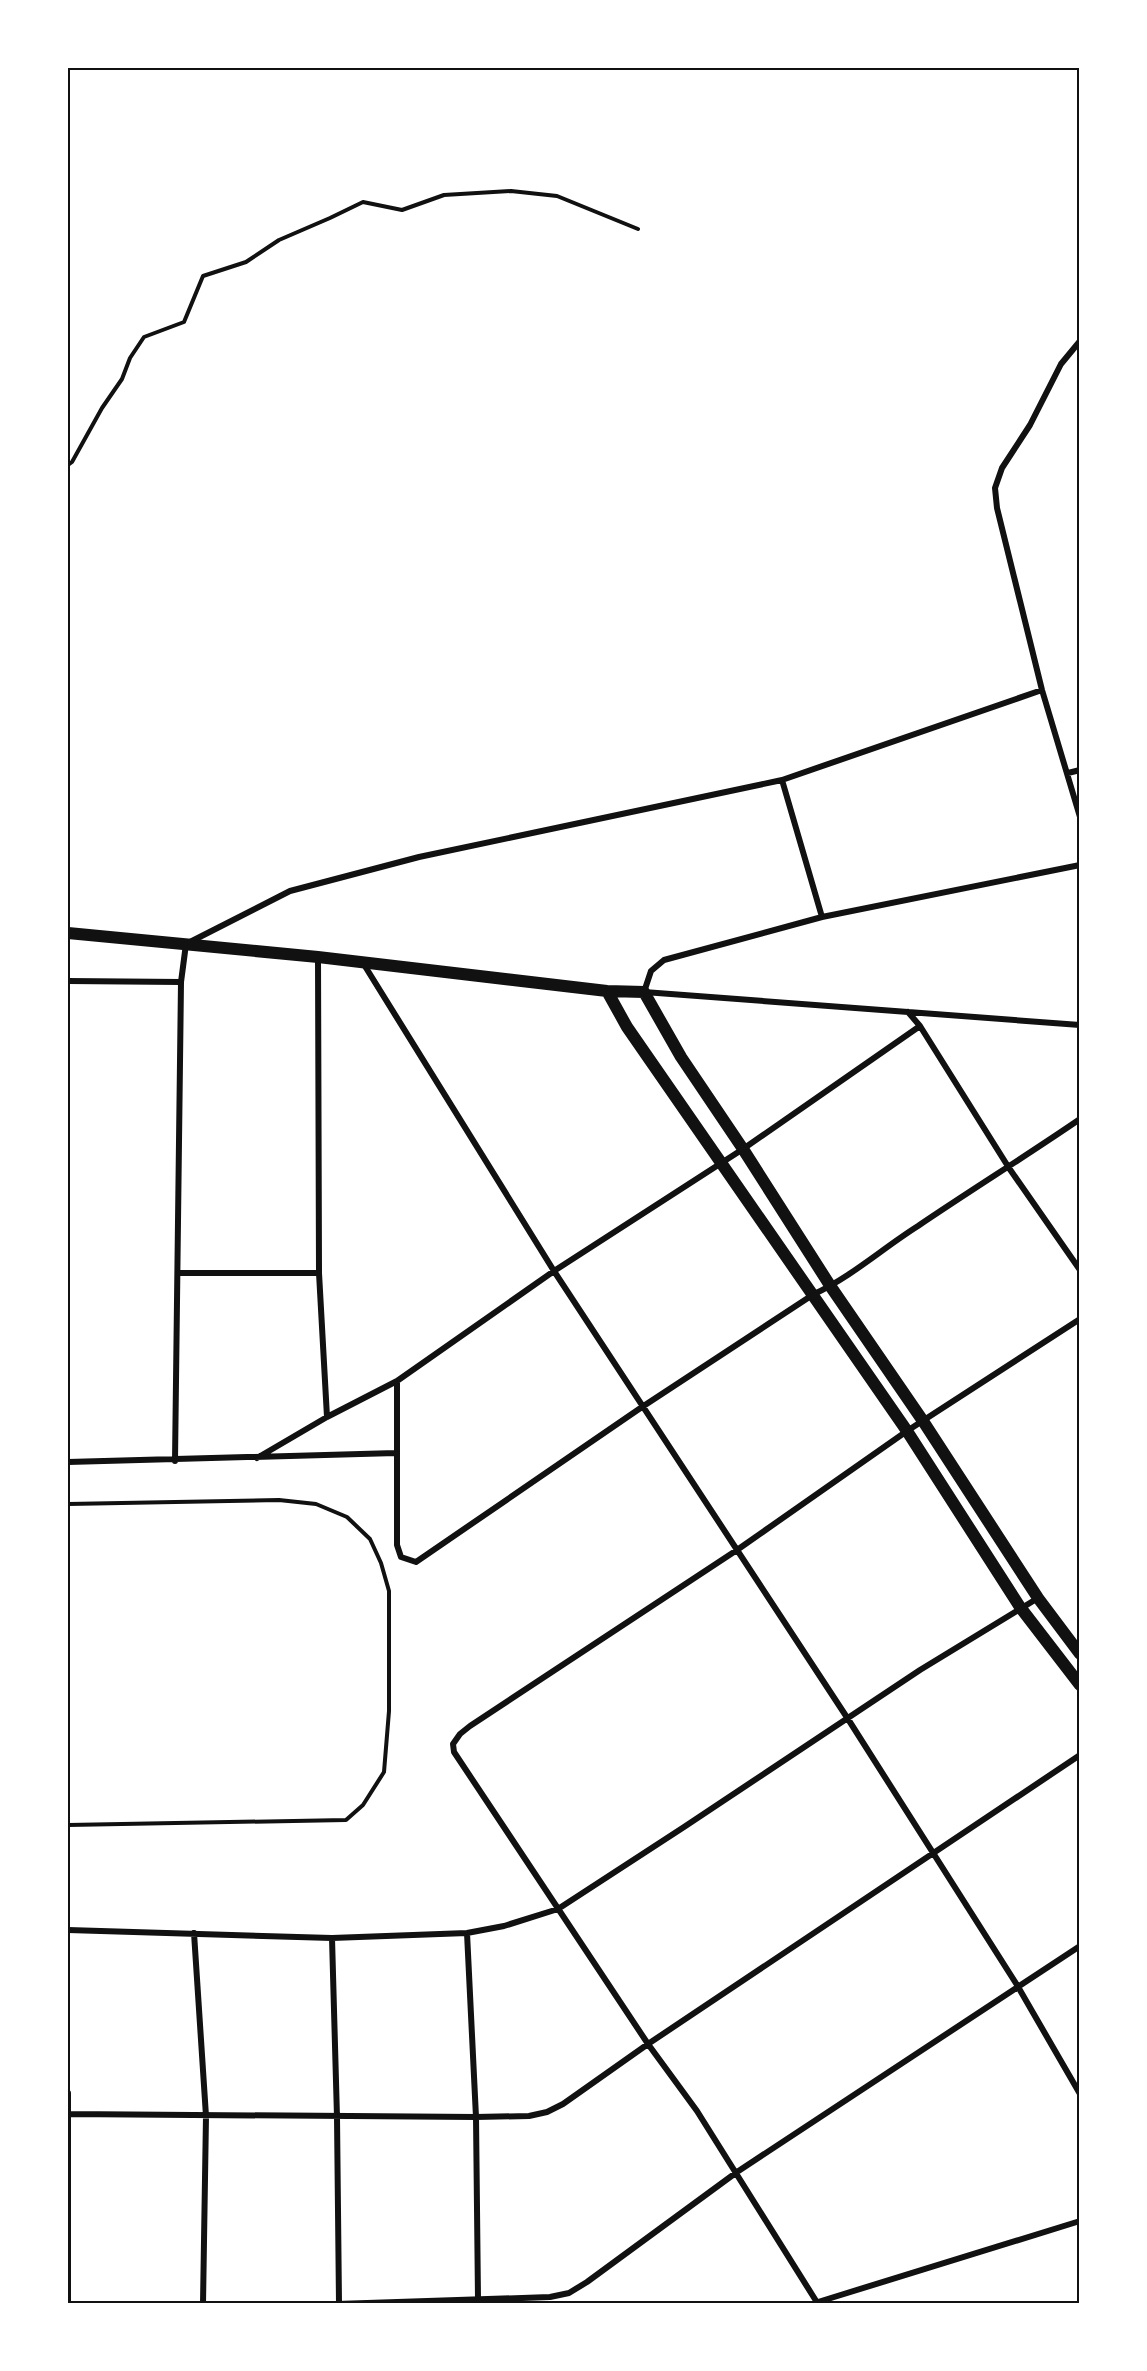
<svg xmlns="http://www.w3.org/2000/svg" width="1147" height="2371" font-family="'Golos Text',sans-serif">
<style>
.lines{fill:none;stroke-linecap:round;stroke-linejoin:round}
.path{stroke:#111;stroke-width:4}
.minor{stroke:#111;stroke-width:6}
.secondary{stroke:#111;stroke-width:12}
.neatline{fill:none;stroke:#111;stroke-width:2}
</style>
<rect width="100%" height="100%" fill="#fff"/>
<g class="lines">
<path class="path" d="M68 465 72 462 102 408 122 379 130 358 144 337 184 322 203 276 246 262 279 240 330 218 363 202 402 210 444 195 511 191 557 196 638 229
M68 1504 279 1500 316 1504 347 1517 370 1539 381 1563 389 1591V1711L384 1772 363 1805 346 1820 68 1825"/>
<path class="minor" d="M1080 341 1061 364 1030 425 1002 468 995 488 997 508 1042 690 1080 817
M1068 773 1080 770
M782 780 822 917
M1080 865 822 917 664 960 651 971 644 992 1080 1025
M318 957 319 1273 327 1417
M363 963 554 1271 848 1719 1017 1985 1080 2094
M68 981 181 982
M908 1012 920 1026 1009 1168 1080 1270
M179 1273H319
M397 1381V1545L401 1557 416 1562 642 1407 814 1294C851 1277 883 1248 918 1226 971 1190 1026 1156 1080 1119
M257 1458 327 1417 397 1381 554 1271 743 1149 920 1026
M175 1461 181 982 186 944 290 891 419 857 782 780 1042 690
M68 1462 396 1453
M68 1930 332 1938 467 1933 504 1926 558 1909 684 1827 920 1670 1038 1598
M194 1933 206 2116 203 2304
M467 1933 476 2117 478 2299
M332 1938 337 2117 339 2303
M68 2093V2304
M68 2114 476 2117 529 2116 547 2112 563 2104 648 2044 1080 1755
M818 2302 1080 2221
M337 2304 550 2297 569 2293 587 2282 737 2172 1080 1946
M818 2304 697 2111 648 2044 454 1752 453 1744 460 1734 470 1726 737 1550 907 1431 1080 1319"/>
<path class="secondary" d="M68 933 318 957 607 991 644 992 681 1057 743 1149 831 1287 923 1421 1038 1598 1080 1654
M607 991 627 1027 907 1431 1020 1607 1080 1685"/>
</g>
<rect width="1147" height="2371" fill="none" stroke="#ffffff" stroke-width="138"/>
<rect x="69" y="69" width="1009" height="2233" class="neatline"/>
</svg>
